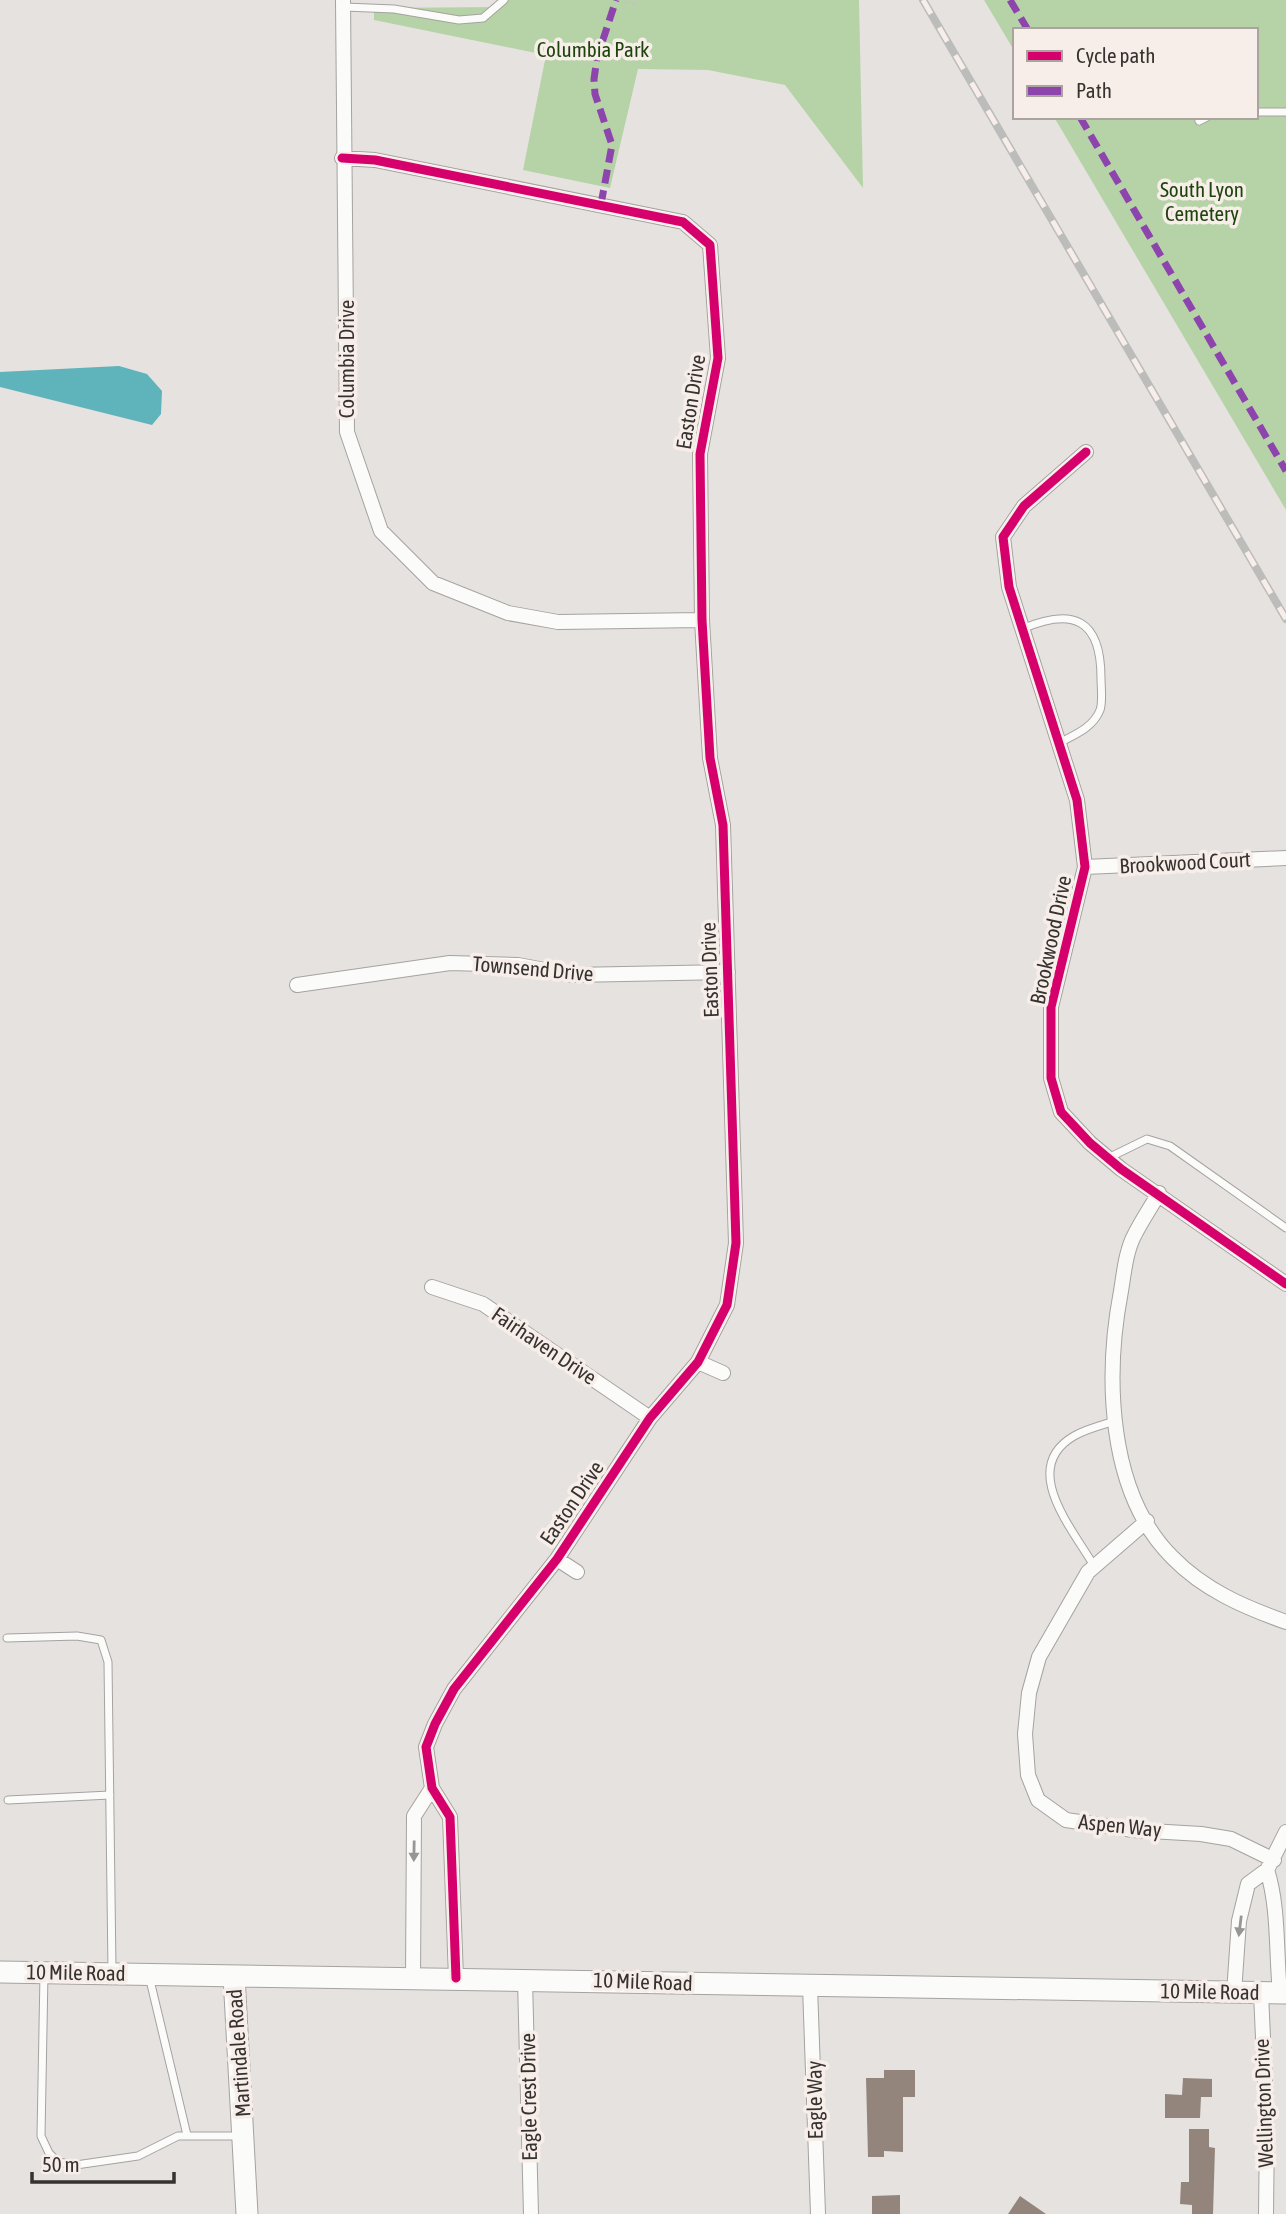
<svg xmlns="http://www.w3.org/2000/svg" width="1286" height="2214" font-family="'Asap Condensed',sans-serif">
<style>
.green{fill:#b6d3a8}
.water{fill:#5eb4ba}
.building{fill:#94857c}
.lines{fill:none;stroke-linecap:round;stroke-linejoin:round}
.lane-casing{stroke:#a5a2a0;stroke-width:9}
.street-casing{stroke:#a5a2a0;stroke-width:16}
.secondary-casing{stroke:#a5a2a0;stroke-width:23}
.path{stroke:#c5c2c0;stroke-width:3.5;stroke-dasharray:3.5 5;stroke-linecap:butt}
.lane{stroke:#fbfbfa;stroke-width:7}
.street{stroke:#fbfbfa;stroke-width:14}
.secondary{stroke:#fbfbfa;stroke-width:21}
.rail-casing{stroke:#bcbcbb;stroke-width:8}
.rail{stroke:#f7eee9;stroke-width:5;stroke-dasharray:16;stroke-linecap:butt}
.quiet{stroke:#8e44ad;stroke-width:7;stroke-dasharray:14 7;stroke-linecap:butt}
.cycleway-casing{stroke:#f7eee9;stroke-width:13}
.cycleway{stroke:#d6006c;stroke-width:9}
.oneway{fill:#989695}
.labels{text-anchor:middle;stroke-width:7;stroke-linejoin:round;paint-order:stroke}
.park-label{font-size:21px;fill:#1d440b;stroke:#f7eee9}
.street-label{font-size:21px;fill:#363230;stroke:#f7eee9}
</style>
<rect width="100%" height="100%" fill="#e6e2e0"/>
<path class="green" d="M500 0H859L863 188 785 85 708 70 638 69 610 188 523 170 546 55 374 20V8L499 7Z
M984 0H1286V510L1054 117H1256V30H1015V52Z"/>
<path class="water" d="M119 366 147 374 162 391 161 414 152 425 0 387V372Z"/>
<path class="building" d="M884 2070H915V2097H903V2152L884 2151V2157H868L866 2078H884Z
M1183 2078 1212 2079V2097H1201L1200 2118H1165V2094L1182 2095Z
M1189 2129H1209V2147L1215 2148 1213 2214H1192V2205L1180 2204 1181 2182H1189Z
M900 2195V2214H872V2196Z
M1020 2196 1046 2214H1008Z"/>
<g class="lines">
<g class="lane-casing">
<path id="lane" d="M344 7 394 9 459 20 483 18 504 0
M1256 112H1286
M1199 121 1207 117
M1022 629C1073 607 1101 619 1101 678 1101 687 1103 702 1100 710 1093 728 1074 735 1059 743
M1108 1158 1147 1139 1170 1146 1286 1228
M1094 1566C1072 1528 1019 1468 1074 1436 1086 1429 1102 1425 1115 1421
M7 1638 77 1636 101 1640 108 1662 112 1970
M8 1800 110 1795
M44 1974 41 2136 49 2153 58 2162 76 2165 138 2156 178 2136H239
M149 1976 187 2135"/>
</g>
<g class="street-casing">
<path id="street" d="M343 0 347 432 381 531 433 583 508 613 558 622 702 620
M342 158 375 160 683 222 710 245 718 358 700 454 702 620 710 758 723 825 736 1243 727 1305 698 1362 650 1418 557 1559 454 1689 435 1724 426 1747 432 1788 450 1817 456 1978
M1086 452 1024 506 1003 537 1009 587 1077 800 1085 867 1051 1007V1078L1061 1112 1090 1143 1121 1169 1286 1284
M1085 867 1286 858
M297 985 450 963 518 965 572 975 728 972
M1159 1193C1151 1207 1142 1220 1135 1234 1126 1250 1124 1273 1121 1291 1105 1375 1107 1492 1172 1557 1204 1590 1244 1607 1286 1622
M432 1287 483 1304 650 1418
M698 1362 723 1373
M1147 1521 1088 1572 1039 1657 1029 1693 1025 1734 1028 1775 1038 1800 1066 1820 1133 1830 1201 1834 1231 1839 1274 1860
M557 1559 577 1572
M1267 1870C1279 1907 1276 1954 1280 1993
M413 1978 414 1816 432 1788
M525 1980 531 2214
M810 1986 818 2214
M1234 1993 1239 1921 1248 1884 1267 1870 1286 1832
M1261 1993 1267 2127 1266 2214"/>
</g>
<g class="secondary-casing">
<path id="secondary" d="M0 1972 1286 1993
M234 1976 247 2214"/>
</g>
<path class="path" d="M616 1 638 4"/>
<use href="#lane" class="lane"/>
<use href="#street" class="street"/>
<use href="#secondary" class="secondary"/>
<g class="rail-casing">
<path id="rail" d="M923 0 1286 619"/>
</g>
<use href="#rail" class="rail"/>
<path class="quiet" d="M1010 0 1028 30
M1080 117 1286 471
M601 204 612 145 595 94 594 79 597 58 616 0"/>
<g class="cycleway-casing">
<path id="cycleway" d="M342 158 375 160 683 222 710 245 718 358 700 454 702 620 710 758 723 825 736 1243 727 1305 698 1362 650 1418 557 1559 454 1689 435 1724 426 1747 432 1788 450 1817 456 1978
M1086 452 1024 506 1003 537 1009 587 1077 800 1085 867 1051 1007V1078L1061 1112 1090 1143 1121 1169 1286 1284"/>
</g>
<use href="#cycleway" class="cycleway"/>
</g>
<defs><path id="oneway-solid" d="M-6-.8H1V-3.2L6.5 0L1 3.2V.8H-6Z" transform="scale(1.75)"/></defs>
<g class="oneway">
<use href="#oneway-solid" transform="translate(414 1851) rotate(91)"/>
<use href="#oneway-solid" transform="translate(1240 1926) rotate(97)"/>
</g>
<g class="labels">
<g class="park-label">
<text x="593" y="57">Columbia Park</text>
<text x="1202" y="197">South Lyon<tspan x="1202" dy="24">Cemetery</tspan></text>
</g>
<g class="street-label">
<text transform="translate(347 359) rotate(-90)" y="7">Columbia Drive</text>
<text transform="translate(691 402) rotate(-81)" y="7">Easton Drive</text>
<text transform="translate(1185 863) rotate(-3)" y="7">Brookwood Court</text>
<text transform="translate(1051 940) rotate(-78)" y="7">Brookwood Drive</text>
<text transform="translate(533 969) rotate(5)" y="7">Townsend Drive</text>
<text transform="translate(710 970) rotate(-92)" y="7">Easton Drive</text>
<text transform="translate(544 1346) rotate(34)" y="7">Fairhaven Drive</text>
<text transform="translate(572 1503) rotate(-56)" y="7">Easton Drive</text>
<text transform="translate(1120 1826) rotate(6)" y="7">Aspen Way</text>
<text transform="translate(76 1973) rotate(1)" y="7">10 Mile Road</text>
<text transform="translate(643 1982) rotate(2)" y="7">10 Mile Road</text>
<text transform="translate(1210 1992) rotate(1)" y="7">10 Mile Road</text>
<text transform="translate(239 2053) rotate(-94)" y="7">Martindale Road</text>
<text transform="translate(529 2097) rotate(-91)" y="7">Eagle Crest Drive</text>
<text transform="translate(815 2100) rotate(-91)" y="7">Eagle Way</text>
<text transform="translate(1264 2103) rotate(-92)" y="7">Wellington Drive</text>
</g>
</g>
<rect x="1013" y="28" width="245" height="91" fill="#f7eee9" stroke="#aaa39f" stroke-width="2"/>
<rect x="1027" y="51" width="35" height="10" fill="#d6006c" stroke="#aaa39f" stroke-width="2"/>
<text x="1076" y="63" font-size="21" fill="#363230">Cycle path</text>
<rect x="1027" y="86" width="35" height="10" fill="#8e44ad" stroke="#aaa39f" stroke-width="2"/>
<text x="1076" y="98" font-size="21" fill="#363230">Path</text>
<path d="M32 2172v10h142v-10" fill="none" stroke="#363230" stroke-width="3.5"/>
<text x="42" y="2172" font-size="21" fill="#363230" stroke="#f7eee9" stroke-width="5" paint-order="stroke">50 m</text>
</svg>
